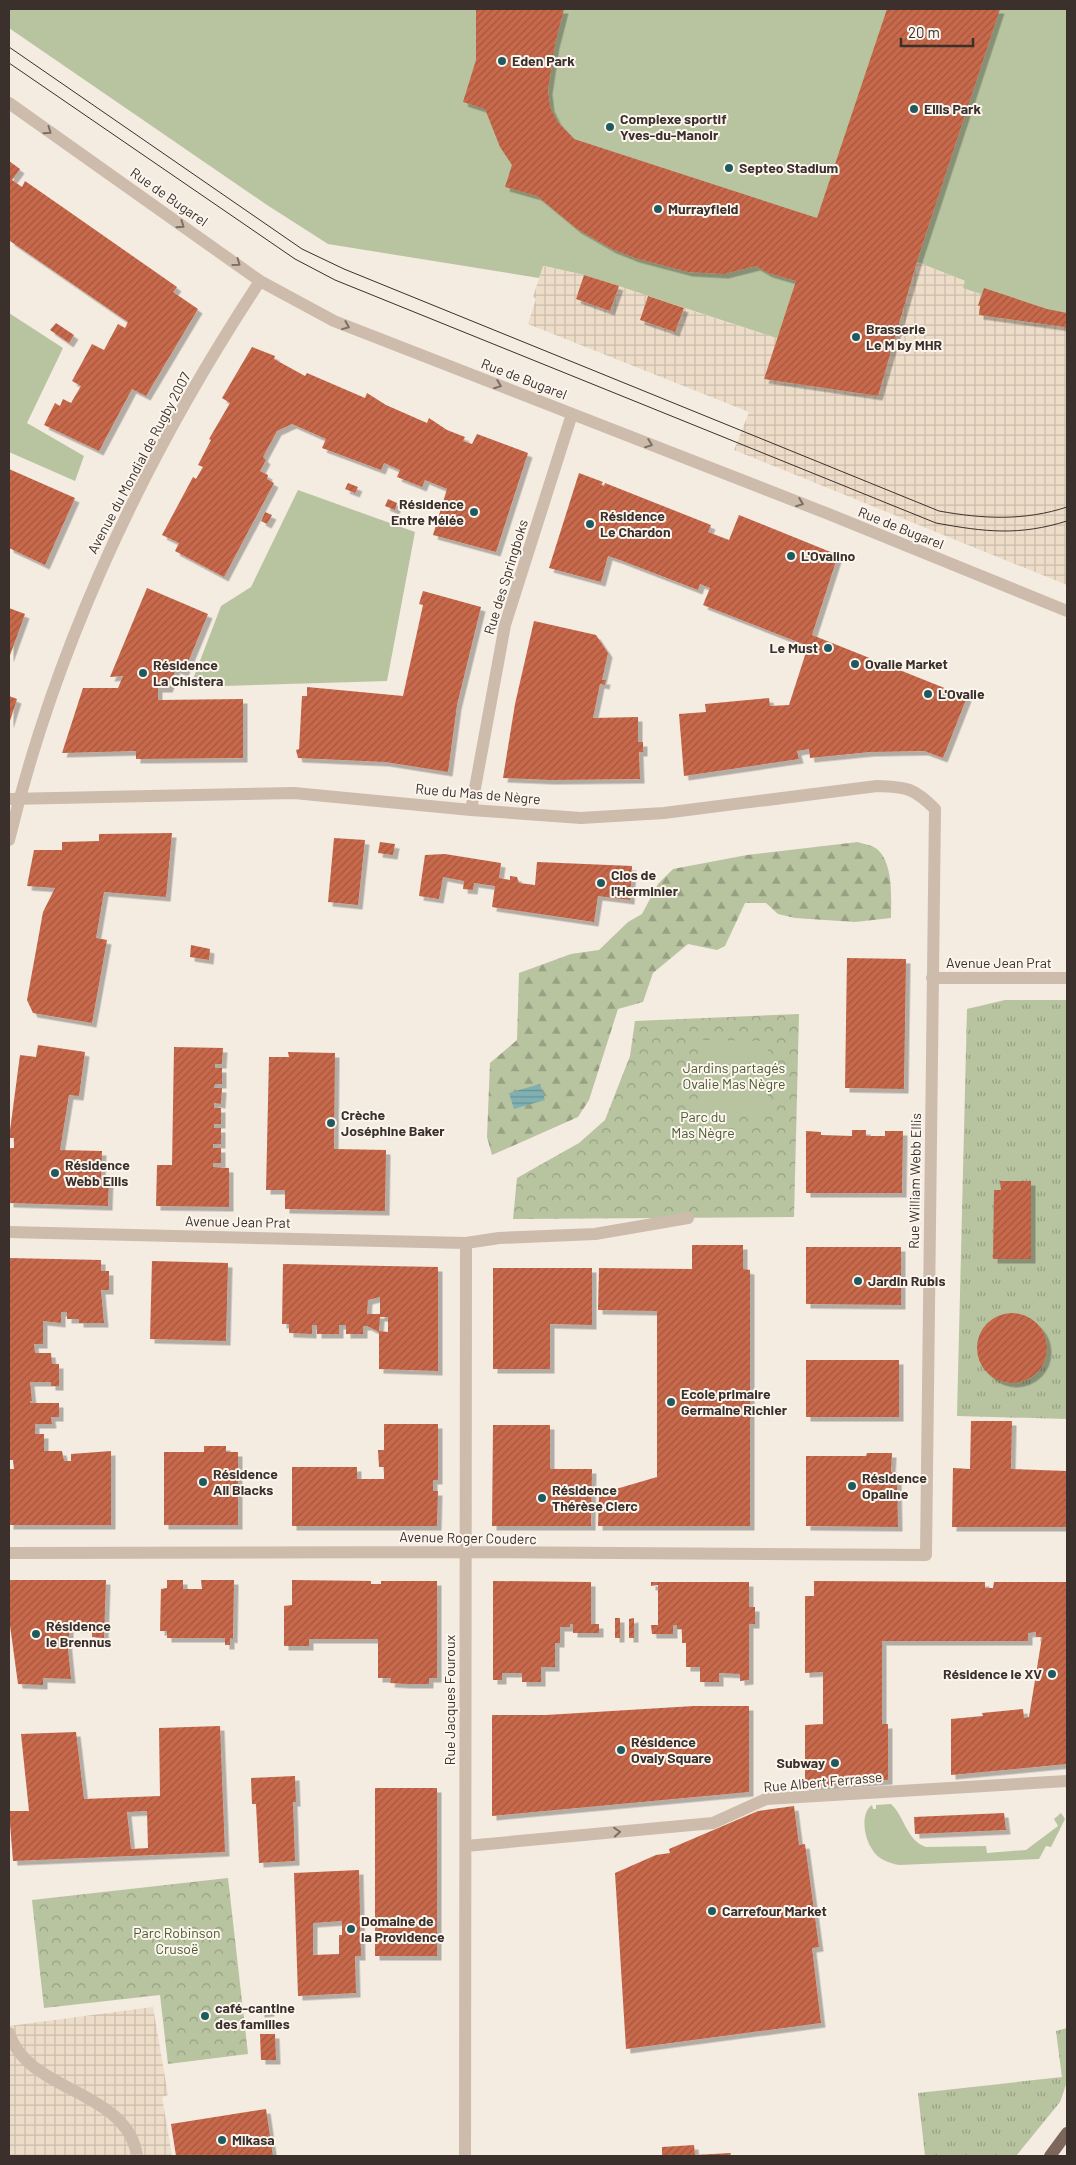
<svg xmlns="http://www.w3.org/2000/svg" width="1076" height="2165" font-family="Barlow,sans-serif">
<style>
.grass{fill:url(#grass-tufts)}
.forest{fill:url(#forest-firs)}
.park{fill:url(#park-crowns)}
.garden{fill:#b8c4a0}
.plaza{fill:url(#plaza-grid)}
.water{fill:url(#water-rules)}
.building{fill:url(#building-hatch);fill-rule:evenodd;filter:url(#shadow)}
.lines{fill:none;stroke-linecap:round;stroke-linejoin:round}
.street{stroke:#cdbbac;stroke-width:12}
.primary{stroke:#7d675c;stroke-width:12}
.tram{stroke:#3b302b;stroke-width:1}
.oneway{stroke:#7d6f65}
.poi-dot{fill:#1f5a5e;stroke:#fbf5ee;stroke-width:2}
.labels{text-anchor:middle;stroke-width:4;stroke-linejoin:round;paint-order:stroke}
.poi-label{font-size:14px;font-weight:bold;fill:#3b302b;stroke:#fbf5ee;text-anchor:start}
.street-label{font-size:14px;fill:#3b302b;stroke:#fbf5ee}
.park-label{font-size:14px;fill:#4a5a2e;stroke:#fbf5ee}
</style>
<defs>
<pattern id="grass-tufts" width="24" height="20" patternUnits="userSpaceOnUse" patternTransform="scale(1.25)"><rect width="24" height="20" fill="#b8c4a0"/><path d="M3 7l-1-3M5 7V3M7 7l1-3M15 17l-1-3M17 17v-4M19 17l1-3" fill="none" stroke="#97a083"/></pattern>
<pattern id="forest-firs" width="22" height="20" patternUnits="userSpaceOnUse" patternTransform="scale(1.25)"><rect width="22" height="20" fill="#b8c4a0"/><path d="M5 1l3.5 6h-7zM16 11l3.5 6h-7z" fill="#97a083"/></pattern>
<pattern id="park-crowns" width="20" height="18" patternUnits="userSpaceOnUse" patternTransform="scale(1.25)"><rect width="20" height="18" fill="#b8c4a0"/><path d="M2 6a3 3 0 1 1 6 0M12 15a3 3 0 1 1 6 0" fill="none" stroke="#97a083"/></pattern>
<pattern id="plaza-grid" width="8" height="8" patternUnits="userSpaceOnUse" patternTransform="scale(1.25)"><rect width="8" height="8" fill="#ecdcc8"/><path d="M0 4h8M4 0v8" fill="none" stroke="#cbbdac"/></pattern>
<pattern id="water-rules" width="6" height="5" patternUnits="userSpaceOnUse" patternTransform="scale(1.25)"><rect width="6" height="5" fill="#7fb0b2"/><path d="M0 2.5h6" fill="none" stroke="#699091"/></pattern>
<pattern id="building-hatch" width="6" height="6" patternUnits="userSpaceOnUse" patternTransform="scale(1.25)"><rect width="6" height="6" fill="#c8694b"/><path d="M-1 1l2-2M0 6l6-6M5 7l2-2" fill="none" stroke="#a4573f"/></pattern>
<filter id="shadow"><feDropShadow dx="4.5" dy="4.5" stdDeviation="0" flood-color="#0004"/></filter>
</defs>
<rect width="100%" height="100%" fill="#f4ebe1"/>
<path class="grass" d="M1005 1000H1067V1419L957 1416 967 1009Z
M1067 2028V2082L1060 2102 1016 2156H925L918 2093 1062 2077 1056 2031Z"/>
<path class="forest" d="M858 842C863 844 872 845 877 849 894 864 891 898 891 918L855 922 795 918 778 914 766 903H745L725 946 717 950 688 944 653 973 643 1002 618 1009 589 1100 578 1117 492 1155 487 1137 490 1063 517 1040 519 973 571 954 599 950 628 922 642 914 658 884 673 869 747 855Z"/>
<path class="park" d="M799 1014 794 1217 513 1219 517 1178 579 1143 605 1120 630 1056 635 1021Z
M228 1878 248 2054 168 2064 160 1995 44 2008 32 1900Z"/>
<path class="garden" d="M9 9H1067V329L1065 327 979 315 978 306 962 288 965 281 917 262 903 304 785 341 584 275 544 266 539 278 328 244 267 205 9 28Z
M9 313 63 348 27 423 84 456 75 481 9 452Z
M298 490 415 532 387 681 190 687 221 606 251 587Z
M699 1040 768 1041V1112L699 1111Z
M891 1804C905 1817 906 1840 926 1847L986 1846 987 1853 1026 1850 1058 1826 1054 1819 1061 1813 1065 1819 1051 1847 1046 1846 1039 1859 899 1865C889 1863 877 1859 872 1849 864 1838 860 1813 872 1805L873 1809H876V1805Z"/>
<path class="plaza" d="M917 262 965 281 963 288 981 294 978 305 980 306 979 315 1065 327 1067 329V585L734 450 749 412 528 324 536 299 533 297 543 266 584 275 577 299 610 310 619 286 648 296 640 320 675 332 684 308 785 341 902 303Z
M153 2007 168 2095 162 2097 172 2156H9V2026Z"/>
<path class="water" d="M540 1084 545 1100 514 1109 509 1093Z"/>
<path class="building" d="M476 9H564L555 44 548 90 550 107 557 121 574 139 817 218 887 9H1000L918 258 878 396 764 379 796 281 768 273 756 266 724 274 688 272 635 258 612 249 577 229 537 196 505 187 512 165 500 147 485 109 463 102 476 60Z
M9 161 20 169 12 180 22 187 25 181 61 206 177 287 173 292 198 309 146 396 132 389 99 451 44 425 55 403 60 406 63 399 71 403 81 386 72 381 92 344 104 350 118 324 125 328 128 322 10 241Z
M584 275 619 286 610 311 576 299Z
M984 288 1047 309 1067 313V332L1065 327 979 315 980 306H978Z
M648 296 684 308 675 332 640 320Z
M56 323 74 335 69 343 50 330Z
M252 347 275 356 274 359 305 376 307 373 365 398 367 393 386 405 427 423 429 418 447 430 465 437 463 441 472 444 477 434 528 453 496 552 433 535 447 489 425 480 422 487 397 477 400 470 384 463 381 470 322 448 326 439 292 424 277 431 263 457 266 460 260 471 268 475 267 479 274 483 224 577 175 551 179 543 162 535 193 477 196 479 203 467 198 465 211 440 209 439 230 403 222 398Z
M9 469 75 498 45 565 9 548Z
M579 473 603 482 601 485 604 486 605 483 711 525 708 532 729 540 739 515 838 555 812 635 967 697 943 758 924 751 870 752 810 758 809 749 797 751 799 759 684 776 679 714 706 712 705 704 769 698 770 706 789 705 808 646 703 605 710 588 700 584 698 590 620 560 608 556 601 582 549 568Z
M348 483 358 487 355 493 345 489Z
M388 499 397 503 395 510 385 506Z
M265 512 272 515 267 524 261 521Z
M147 588 208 614 184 672 176 669 168 688H158V700L243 699V758L136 759V751L62 753 83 688H118L123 676 110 677Z
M423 591 481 607 457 705 448 772 385 762 298 758 296 750 299 749 302 696H307V687L403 696 423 605 419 604Z
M9 608 25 614 9 658Z
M534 621 596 635 608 653 602 680H606L605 685 600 684 593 718 638 717V742H643V752H639L640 779 551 780 503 778 515 704Z
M9 696 17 699 9 724Z
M172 833 166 897 104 892 96 938 107 940 92 1023 33 1013 27 1000 43 912 55 888 27 886 34 850H62V842L99 841V834Z
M334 838 365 840 358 905 328 902Z
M380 842 395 844 393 855 378 853Z
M445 854 501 863 499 878 510 880V876L517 877 519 883 535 885 537 862 632 866 630 900 598 896 594 922 492 907 495 886 474 883 473 890 463 889 464 881 443 877 439 899 419 896 425 855Z
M191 945 210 949 209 960 190 957Z
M847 958 906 959 904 1089 845 1088Z
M38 1045 85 1052 79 1096 69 1095 60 1150 102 1151 101 1178H109L108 1206 9 1203V1148H14V1138H9L20 1055 36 1057Z
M174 1047 223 1048 222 1064H215V1068H222V1084H215L214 1088H222L221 1104 214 1103V1108H221V1124H214V1128H221V1144H213V1148H221V1163H213V1167L229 1168V1207L156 1206 157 1165H172Z
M288 1052 335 1053 334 1149 386 1150 385 1211 285 1209V1190H266L269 1057H289Z
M852 1130H866V1136H885V1131H903L902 1193H806V1131L821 1132V1135L852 1136Z
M1000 1181H1031V1259H993L994 1190H1001Z
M692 1245H743V1269L750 1270V1526H598L599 1494 657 1477V1311L598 1310 599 1268 692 1269Z
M806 1247H901V1305L806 1304Z
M9 1258 101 1260V1271H109V1290H101L104 1323H79V1319H67V1312H61V1323L43 1321V1344H34L35 1353H51L52 1364H59V1386H51V1382H30L32 1401H30V1403H59V1417H51L52 1424H35V1434H44V1451H62L64 1461H71V1454L111 1451V1525H9V1469H14L13 1460H9Z
M152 1261 228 1263 226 1341 150 1339Z
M283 1264 438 1267V1371L379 1369V1332L367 1326H363V1334H346V1325H339V1334H317V1325H312V1334L289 1333V1324H282ZM380 1297V1314H367L368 1300ZM380 1317H388V1332L379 1331Z
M493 1268H592V1325L550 1324V1369H493Z
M977 1348a35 35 0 1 1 70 0a35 35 0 1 1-70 0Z
M806 1360H899V1417H806Z
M971 1421H1012L1011 1469 1067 1471V1527H952L953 1468 970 1469Z
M384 1424H438V1480H433V1491H438L437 1526H292V1467H357V1479H384V1467H379L378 1450H384Z
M493 1425H550V1469H592L591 1526H492Z
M204 1446H226V1452H238V1525H164V1452H204Z
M867 1453H892L891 1472H897L898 1527 806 1526V1456H866Z
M9 1580H106L104 1638 92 1637V1628H69V1638H67L71 1679 43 1678V1685L18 1684 9 1618Z
M167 1580H183V1589H202L201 1580H234L233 1639 230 1638V1645H225V1638H167V1631H160L161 1589 167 1588Z
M292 1580 371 1581V1584H381V1581H437V1678H429V1684H407L390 1683 391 1678H378V1639H309V1646H284V1606L292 1605Z
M493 1581 591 1582V1624H599V1633H573V1624H570V1627H560V1643H555V1667H541V1682H522V1673H502V1680H493Z
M814 1581 985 1582V1588H993L994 1582H1067V1764L951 1775V1719L983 1716 982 1713 1023 1709 1024 1718 1029 1717 1042 1637H1036V1632L1028 1633V1641H882V1724H888V1780L805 1787V1725L823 1724V1672L805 1673V1596H814Z
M651 1582H749V1607H755V1624H749V1680L740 1681V1674L719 1673V1682H700V1667H686V1643H682V1629H677V1625H673V1634H652L651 1625H658V1585L651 1586Z
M615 1618H620V1638H615Z
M634 1618V1638H629V1619Z
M694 1706H749V1792L492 1816V1715H546Z
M220 1726 225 1852 13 1861 9 1811H29L21 1734 76 1732 84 1799 160 1796 159 1728ZM147 1811 148 1848 131 1849 127 1812Z
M295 1776 296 1802H293L295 1861 259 1863 256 1804H252L251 1778Z
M375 1788H437V1956H375Z
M794 1806 799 1845 805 1844 819 1947 812 1948 821 2023 626 2049 615 1873 656 1855 670 1853 669 1849 758 1811Z
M1004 1813 1006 1830 915 1834 914 1817Z
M359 1870 361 1956H355L356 1993 298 1996 294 1873ZM342 1921V1935H339V1954L313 1955V1923Z
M260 2005H269L270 2012 260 2013Z
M260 2034H275L276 2060H261Z
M266 2109 273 2156H176L171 2124Z
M694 2145 695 2155 731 2153 730 2156H662V2147Z"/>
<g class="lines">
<path class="street" d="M9 103 260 281 334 321 826 513 1067 611
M9 799 294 793 471 810 581 818 664 813 877 786C907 787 914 788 935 809L926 1555 465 1552 9 1553
M471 810 505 625 572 414
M9 840C58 638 146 454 260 281
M932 978H1067
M9 1232 466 1243 499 1238 595 1234 688 1218
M466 1846 713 1823 766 1799 1067 1781
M9 2033C28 2093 127 2089 137 2156
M465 2156 466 1243"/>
<path class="primary" d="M1050 2156 1067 2133"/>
<path class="tram" d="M9 47 302 249 344 269 939 511C983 519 1025 521 1067 507
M9 63 295 259 335 280 936 523C985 532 1019 536 1067 521"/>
</g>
<defs><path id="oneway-chevron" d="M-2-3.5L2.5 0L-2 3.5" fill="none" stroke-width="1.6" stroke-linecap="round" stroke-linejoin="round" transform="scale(1.25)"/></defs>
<g class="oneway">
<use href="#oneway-chevron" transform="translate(48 131) rotate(35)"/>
<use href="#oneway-chevron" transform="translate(181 225) rotate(35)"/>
<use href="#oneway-chevron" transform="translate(237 263) rotate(36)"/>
<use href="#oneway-chevron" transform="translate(346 326) rotate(22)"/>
<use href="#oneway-chevron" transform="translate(498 385) rotate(21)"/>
<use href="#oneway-chevron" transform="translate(649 444) rotate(21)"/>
<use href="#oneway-chevron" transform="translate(800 503) rotate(21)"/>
<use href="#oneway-chevron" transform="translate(617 1832) rotate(-5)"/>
</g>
<g class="poi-dot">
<circle cx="502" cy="61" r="5"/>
<circle cx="914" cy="109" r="5"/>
<circle cx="610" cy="127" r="5"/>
<circle cx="729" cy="168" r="5"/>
<circle cx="658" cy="209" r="5"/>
<circle cx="856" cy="337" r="5"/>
<circle cx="474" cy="512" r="5"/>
<circle cx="590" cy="524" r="5"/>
<circle cx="791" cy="556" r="5"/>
<circle cx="828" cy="648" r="5"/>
<circle cx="855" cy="664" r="5"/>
<circle cx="143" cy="673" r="5"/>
<circle cx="928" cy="694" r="5"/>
<circle cx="601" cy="883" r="5"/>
<circle cx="331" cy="1123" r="5"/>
<circle cx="55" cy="1173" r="5"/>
<circle cx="858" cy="1281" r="5"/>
<circle cx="671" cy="1402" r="5"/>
<circle cx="203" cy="1482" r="5"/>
<circle cx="852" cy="1486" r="5"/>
<circle cx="542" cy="1498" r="5"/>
<circle cx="36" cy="1634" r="5"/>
<circle cx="1052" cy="1674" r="5"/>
<circle cx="621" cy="1750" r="5"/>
<circle cx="835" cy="1763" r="5"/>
<circle cx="712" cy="1911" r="5"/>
<circle cx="351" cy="1929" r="5"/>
<circle cx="205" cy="2016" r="5"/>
<circle cx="222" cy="2140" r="5"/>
</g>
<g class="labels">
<g class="poi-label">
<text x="512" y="66">Eden Park</text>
<text x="924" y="114">Ellis Park</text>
<text x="620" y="124">Complexe sportif<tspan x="620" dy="16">Yves-du-Manoir</tspan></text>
<text x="739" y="173">Septeo Stadium</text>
<text x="668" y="214">Murrayfield</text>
<text x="866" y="334">Brasserie<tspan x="866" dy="16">Le M by MHR</tspan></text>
<text x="464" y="509" text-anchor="end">Résidence<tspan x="464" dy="16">Entre Mélée</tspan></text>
<text x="600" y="521">Résidence<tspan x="600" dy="16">Le Chardon</tspan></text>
<text x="801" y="561">L'Ovalino</text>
<text x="818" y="653" text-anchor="end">Le Must</text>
<text x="865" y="669">Ovalie Market</text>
<text x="153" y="670">Résidence<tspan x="153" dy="16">La Chistera</tspan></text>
<text x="938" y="699">L'Ovalie</text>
<text x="611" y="880">Clos de<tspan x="611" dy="16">l'Herminier</tspan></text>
<text x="341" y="1120">Crèche<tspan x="341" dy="16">Joséphine Baker</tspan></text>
<text x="65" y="1170">Résidence<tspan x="65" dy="16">Webb Ellis</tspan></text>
<text x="868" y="1286">Jardin Rubis</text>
<text x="681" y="1399">Ecole primaire<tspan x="681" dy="16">Germaine Richier</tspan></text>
<text x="213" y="1479">Résidence<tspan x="213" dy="16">All Blacks</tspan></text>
<text x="862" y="1483">Résidence<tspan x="862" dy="16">Opaline</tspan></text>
<text x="552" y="1495">Résidence<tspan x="552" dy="16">Thérèse Clerc</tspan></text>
<text x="46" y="1631">Résidence<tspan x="46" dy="16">le Brennus</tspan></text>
<text x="1042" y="1679" text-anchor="end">Résidence le XV</text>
<text x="631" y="1747">Résidence<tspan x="631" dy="16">Ovaly Square</tspan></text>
<text x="825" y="1768" text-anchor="end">Subway</text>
<text x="722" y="1916">Carrefour Market</text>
<text x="361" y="1926">Domaine de<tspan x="361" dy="16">la Providence</tspan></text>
<text x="215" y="2013">café-cantine<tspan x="215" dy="16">des familles</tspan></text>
<text x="232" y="2145">Mikasa</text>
</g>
<g class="street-label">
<text transform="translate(169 197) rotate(35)" y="5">Rue de Bugarel</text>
<text transform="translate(524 379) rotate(21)" y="5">Rue de Bugarel</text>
<text transform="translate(139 463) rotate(-62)" y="5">Avenue du Mondial de Rugby 2007</text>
<text transform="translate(901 528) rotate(22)" y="5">Rue de Bugarel</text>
<text transform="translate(506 577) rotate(-73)" y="5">Rue des Springboks</text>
<text transform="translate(478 794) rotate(5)" y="5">Rue du Mas de Nègre</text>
<text x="999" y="968">Avenue Jean Prat</text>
<text transform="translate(915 1181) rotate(-89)" y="5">Rue William Webb Ellis</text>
<text transform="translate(238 1222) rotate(1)" y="5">Avenue Jean Prat</text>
<text transform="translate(468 1538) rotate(1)" y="5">Avenue Roger Couderc</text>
<text transform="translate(450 1700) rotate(-90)" y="5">Rue Jacques Fouroux</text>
<text transform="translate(823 1782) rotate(-5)" y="5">Rue Albert Ferrasse</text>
</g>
<g class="park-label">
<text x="734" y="1073">Jardins partagés<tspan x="734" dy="16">Ovalie Mas Nègre</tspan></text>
<text x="703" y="1122">Parc du<tspan x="703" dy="16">Mas Nègre</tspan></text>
<text x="177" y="1938">Parc Robinson<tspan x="177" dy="16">Crusoë</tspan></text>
</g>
</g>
<rect width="1076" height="2165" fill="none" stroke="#3b302b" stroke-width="20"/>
<path d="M901 38v8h72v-8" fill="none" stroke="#3b302b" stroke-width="2.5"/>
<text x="908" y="38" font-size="15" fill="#3b302b" stroke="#fbf5ee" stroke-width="4" paint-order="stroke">20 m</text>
</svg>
